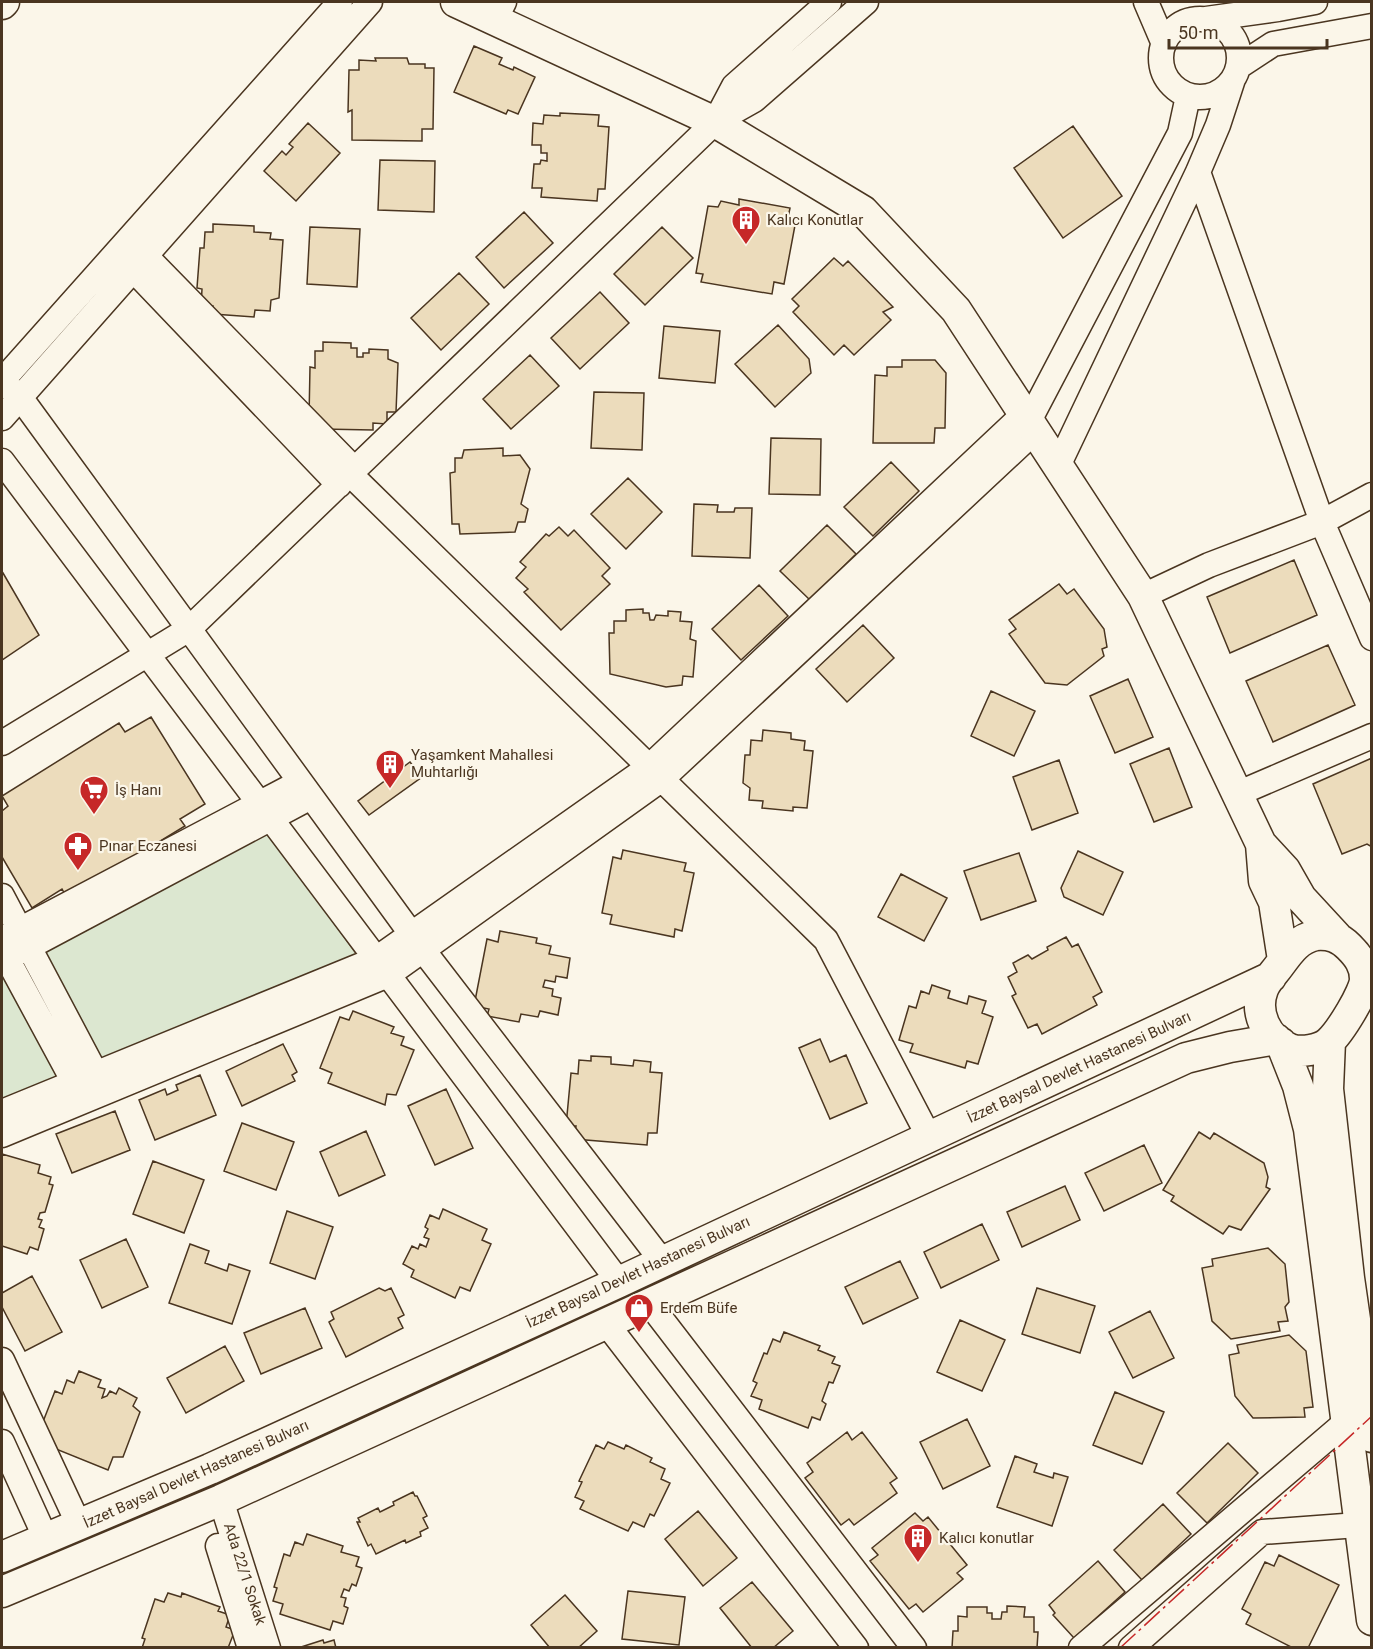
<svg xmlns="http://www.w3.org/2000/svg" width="1373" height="1649" font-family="Roboto,sans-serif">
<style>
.green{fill:#dce7d0;stroke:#887966;stroke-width:1.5}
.building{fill:#ecdcbc;stroke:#4a3520;stroke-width:1.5}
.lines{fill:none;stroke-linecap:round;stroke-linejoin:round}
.minor-casing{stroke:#4a3520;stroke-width:27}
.major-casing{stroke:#4a3520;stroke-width:33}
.minor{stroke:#fbf6e9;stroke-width:24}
.major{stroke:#fbf6e9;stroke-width:30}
.power{stroke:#c62828;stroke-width:1.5;stroke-dasharray:21 4.5 3 4.5;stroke-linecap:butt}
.labels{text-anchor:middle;stroke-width:4.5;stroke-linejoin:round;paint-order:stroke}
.poi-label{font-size:15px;fill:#4a3520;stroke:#fbf6e9;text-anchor:start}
.street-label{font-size:15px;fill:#4a3520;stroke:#fbf6e9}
</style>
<rect width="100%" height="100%" fill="#fbf6e9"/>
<path class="green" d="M265 827 360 959 101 1067 38 952Z
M2 971 64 1081 2 1106Z"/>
<path class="building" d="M474 46 502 58 499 64 513 70 514 67 535 77 518 114 508 110 506 114 454 92Z
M375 58H407L409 64H425V68H434L433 129H422V141L352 140V110L348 112 349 70H359V60L376 61Z
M560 113 599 115 598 126 609 127 605 189H598L597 201 541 197 542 188H532L534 164H540L541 160 547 161V153H541V145H532L533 123 543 124 544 115 560 116Z
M308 123 340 153 296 201 264 171 282 151 286 155 293 147 289 144Z
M1073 126 1122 196 1063 238 1014 168Z
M380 160 435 161 434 212 378 210Z
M739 199 790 208 788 218 796 220 784 284 774 282 772 294 701 282 703 274 696 273 708 206 718 207 721 201 739 205Z
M524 212 553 243 504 288 476 257Z
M213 224 254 226V232L271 233 270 239 283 240 279 298 271 300 270 311 255 310 254 317 213 314V306H201L202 289 197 288 200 248H204L205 232H213Z
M310 227 360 229 357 287 307 284Z
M662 227 693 258 645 305 614 274Z
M834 258 843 266 848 261 893 307 883 312 891 320 854 355 844 345 834 355 793 312 799 306 792 299Z
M459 273 489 304 441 350 411 318Z
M600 292 629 323 580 369 551 338Z
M778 325 809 359 811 373 775 407 735 364Z
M664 326 720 331 715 383 659 378Z
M323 342 351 343V348H357V357H363V353H369V349L388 350V359L398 363 396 412H387V424L373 423V430L321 429V418H309L310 367 315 368V351H323Z
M530 355 559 386 511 429 483 399Z
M902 360H935L946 373 945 428H935L934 443H873L875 375 887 376V367H902Z
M594 392 644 393 642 450 591 448Z
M771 438 821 439 820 495 769 494Z
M503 448V456L520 455 530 469 521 504 528 509 525 522H518L515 532 460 534 459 524H452L450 473 455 472V458H462L464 450Z
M891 462 919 491 873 536 844 507Z
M628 478 662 512 626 549 591 514Z
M694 504 718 505 717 512H734L735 508H752L750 558 692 556Z
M827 525 856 554 810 600 780 571Z
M559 527 568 536 574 530 610 568 602 576 610 584 561 630 524 592 528 589 516 578 526 567 520 562 546 534 549 536Z
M1294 560 1317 615 1230 653 1207 597Z
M3 573 39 635 2 660V574Z
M1059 584 1067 594 1074 589 1104 629 1107 647 1102 649 1104 656 1067 685 1045 683 1009 634 1016 629 1009 620Z
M759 585 788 616 741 660 712 629Z
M643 609V613H649L650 620H654L656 615 668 616V611L681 612 680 621 692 622 690 639 696 641 693 677 683 676 682 685 666 687 610 674 609 633H614V621H626V610Z
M863 625 894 658 847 702 816 669Z
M1328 645 1355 705 1273 742 1246 681Z
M1128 679 1153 737 1115 753 1090 696Z
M991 691 1035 711 1014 756 971 736Z
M151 717 205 804 180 819 185 826 67 898 62 889 32 908 2 857V811L8 806 2 796 119 723 125 732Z
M763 730 791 733V739L805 741 804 750 813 751 807 808 793 807V811L762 808 763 801 749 800 750 788 743 783 745 755H750L751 740 762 741Z
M1169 748 1192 807 1154 822 1130 764Z
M1372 758V847L1367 844 1342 854 1313 784Z
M1059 760 1078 813 1032 830 1013 777Z
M410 762 422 777 369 815 358 801Z
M623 850 686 863 684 871 694 873 682 931 675 929 674 937 610 924 612 915 602 913 613 857 621 859Z
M1078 851 1123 872 1103 915 1064 897 1061 888Z
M1019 853 1036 901 981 920 964 871Z
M901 874 947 898 924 941 878 917Z
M500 931 537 938 536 943 551 946 549 954 570 958 567 978 556 976 555 982 545 980 543 987 553 989 552 996 561 998 558 1015 540 1011 538 1017 521 1014 519 1022 487 1016 489 1009 474 1006 487 939 498 942Z
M1066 937 1072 947 1078 944 1102 992 1093 997 1097 1005 1042 1034 1037 1024 1028 1028 1012 996 1016 994 1008 977 1017 972 1013 963 1028 955 1032 959 1048 950 1047 947Z
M932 985 950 991 948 998 967 1004 969 996 986 1001 982 1013 993 1017 978 1064 967 1061 965 1068 910 1052 913 1044 899 1040 909 1006 916 1008 921 991 929 994Z
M353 1011 394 1027 391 1033 404 1037 401 1045 414 1050 396 1095 387 1094 385 1105 328 1083 332 1073 320 1068 340 1017 349 1020Z
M820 1039 830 1062 846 1055 867 1103 830 1119 799 1048Z
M283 1044 297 1072 292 1075 295 1081 242 1106 226 1071Z
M591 1056 611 1057V1064L633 1066 634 1060 651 1062 650 1072 662 1073 657 1133H648L647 1145 574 1139 576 1126H566L571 1073 578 1074 579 1060 591 1061Z
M200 1075 216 1115 155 1140 139 1100 165 1089 167 1095 178 1090 176 1085Z
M446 1089 473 1148 435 1165 408 1106Z
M115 1111 130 1150 72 1173 56 1134Z
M242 1123 294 1142 276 1190 224 1171Z
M366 1131 385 1175 339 1196 320 1152Z
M1199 1132 1210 1139 1214 1133 1264 1163 1268 1177 1266 1187 1270 1189 1241 1230 1229 1226 1223 1234 1171 1201 1174 1196 1163 1190Z
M1144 1145 1162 1183 1104 1211 1085 1173Z
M2 1154 40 1165 38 1173 51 1177 49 1184 53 1185 45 1212 40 1213 38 1219 42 1220 39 1227 44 1229 38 1250 30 1247 27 1254 2 1246Z
M153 1161 204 1180 184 1233 133 1214Z
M1065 1186 1080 1220 1022 1247 1007 1212Z
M443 1209 487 1229 482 1240 491 1244 470 1291 460 1287 455 1298 411 1277 414 1270 403 1264 412 1246 418 1249 420 1244 426 1247 429 1239 424 1237 428 1229 425 1227 430 1215 439 1219Z
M287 1211 333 1227 315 1279 270 1263Z
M982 1224 999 1260 941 1288 924 1252Z
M126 1239 148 1287 102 1308 80 1260Z
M190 1244 209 1251 205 1263 227 1271 229 1264 250 1271 232 1324 169 1303Z
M1268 1248 1285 1264 1289 1302 1285 1307 1288 1321 1278 1322 1280 1331 1231 1339 1212 1321 1202 1268 1213 1266 1212 1259Z
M900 1261 918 1298 863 1324 845 1287Z
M32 1276 62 1332 25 1351 2 1307V1293Z
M379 1288 385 1291 391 1288 404 1315 398 1318 403 1328 346 1357 329 1322 334 1319 331 1312Z
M1037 1288 1095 1306 1080 1353 1022 1334Z
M305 1308 322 1348 261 1374 244 1333Z
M1150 1311 1174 1358 1133 1378 1109 1332Z
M960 1320 1005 1340 982 1391 937 1372Z
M784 1332 820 1346 818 1350 835 1357 832 1363 840 1366 833 1383 829 1382 822 1401 826 1404 820 1420 812 1417 808 1428 759 1409 762 1400 751 1396 757 1383 753 1381 764 1353 767 1354 773 1339 780 1342Z
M1289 1335 1306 1351 1313 1407 1304 1408 1305 1417 1253 1418 1235 1396 1229 1355 1239 1353 1237 1345Z
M225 1346 244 1381 186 1413 167 1378Z
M79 1371 101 1380 98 1387 105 1389 102 1398 107 1396 110 1391 116 1394 119 1388 137 1398 133 1406 140 1412 123 1457H113L108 1470 46 1445 39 1432 55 1391 62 1394 67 1380 74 1383Z
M1115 1392 1164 1412 1142 1464 1093 1445Z
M967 1419 990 1466 943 1489 920 1442Z
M847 1432 852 1440 862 1432 897 1478 890 1483 897 1493 854 1525 849 1519 841 1525 805 1478 813 1472 807 1463Z
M608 1442 624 1449 626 1445 652 1458 650 1462 665 1469 661 1479 670 1483 654 1516 650 1514 644 1527 633 1522 628 1531 580 1509 584 1501 575 1497 582 1482 579 1481 596 1445 604 1449Z
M1228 1443 1258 1473 1207 1523 1177 1493Z
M1015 1456 1037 1464 1034 1472 1053 1478 1054 1473 1068 1477 1052 1526 997 1507Z
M413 1492 415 1496H417L427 1516 423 1518 428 1528 420 1532 421 1536 406 1543 405 1540 376 1554 371 1544 368 1546 357 1522H360L358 1518 378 1508 380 1512 394 1505 393 1502Z
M1163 1504 1191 1534 1142 1580 1114 1550Z
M698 1511 737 1558 703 1586 665 1539Z
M915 1513 923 1521 928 1517 967 1565 957 1573 963 1579 923 1612 916 1604 909 1609 870 1561 878 1555 872 1548Z
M307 1534 343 1546 341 1552 359 1557 356 1566 362 1568 356 1586 352 1584 349 1591 344 1589 341 1597 346 1598 344 1606 348 1608 343 1624 333 1621 330 1630 280 1614 283 1604 273 1601 277 1588 274 1587 284 1554 290 1556 295 1542 303 1545Z
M1279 1555 1339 1585 1308 1648H1293L1246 1624 1251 1614 1242 1609 1265 1562 1274 1566Z
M1098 1561 1125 1592 1074 1638 1053 1615 1055 1613 1049 1605Z
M752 1582 793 1631 773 1648H752L720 1608Z
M628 1591 685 1597 679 1645 622 1639Z
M168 1593 181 1597 182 1593 220 1607 218 1611 230 1615 226 1627 235 1630 228 1648H142L145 1639 142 1638 155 1599 164 1602Z
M565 1595 597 1631 578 1648H550L531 1625Z
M1007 1606 1025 1607 1024 1617H1034V1632H1038L1037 1648H952L953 1631H958V1616L967 1617V1607H987V1613H992V1619H1001L1002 1612H1007Z
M323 1640 324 1643 334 1640 336 1648H298Z"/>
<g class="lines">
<g class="minor-casing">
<path id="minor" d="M1146 2 1164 44
M1206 19 1278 9 1315 2
M1161 58a39 39 0 1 1 78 0a39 39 0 1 1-78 0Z
M495 20 504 2
M1238 67 1273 44 1372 26
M715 122 734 86 829 2
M1198 172 1322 522 1372 638
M134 244 355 470
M122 258 339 485
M2 381 20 397 423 950 662 1261
M2 381 340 2
M2 418 370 2
M1029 421 1180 133 1188 96
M2 461 619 1282
M1058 466 1198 172 1218 125 1233 79
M350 474 826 940 929 1137
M1143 596 1209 565 1322 522 1372 495
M2 743 189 629 715 122 754 100 866 2
M1237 794 1372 736
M2 896 103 1087
M2 939 300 782
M2 949 82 1097
M2 960 29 947 311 797
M2 1112 376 959 649 767 1024 414
M2 1135 388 975 662 779 1035 431
M649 1303 914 1648
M606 1323 856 1648
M2 1360 79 1525
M2 1442 46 1539
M221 1500 268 1648
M218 1546 250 1648
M1081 1648 1345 1423
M1131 1648 1262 1532 1358 1525"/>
</g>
<g class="major-casing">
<path id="major" d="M456 2 715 122 863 211 956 310 1143 596 1261 844
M2 4 4 2
M1316 935C1330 934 1339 937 1349 947 1358 956 1365 965 1365 979 1365 992 1340 1032 1329 1042 1320 1050 1301 1053 1290 1049 1266 1039 1254 1012 1263 989 1266 981 1274 973 1279 966 1290 951 1298 939 1316 935Z
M1283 960 1274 902 1264 881 1261 844 1285 870 1301 898 1337 937
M1330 1041 1328 1089 1349 1278 1372 1437
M1281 1043 1298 1086 1309 1129 1372 1620
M2 1557 210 1469 619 1282 1271 977
M2 1592 221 1500 1186 1058 1230 1047 1276 1039"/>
</g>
<use href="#minor" class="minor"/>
<use href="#major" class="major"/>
<path class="power" d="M1120 1648 1372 1416"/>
</g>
<defs>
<g id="building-pin" transform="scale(1.5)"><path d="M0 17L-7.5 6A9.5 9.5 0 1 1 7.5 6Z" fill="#c62828" stroke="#fbf6e9"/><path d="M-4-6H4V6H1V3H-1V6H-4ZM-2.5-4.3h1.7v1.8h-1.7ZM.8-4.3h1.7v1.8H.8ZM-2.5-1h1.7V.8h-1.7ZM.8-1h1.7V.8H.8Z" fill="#fff"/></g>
<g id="supermarket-pin" transform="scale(1.5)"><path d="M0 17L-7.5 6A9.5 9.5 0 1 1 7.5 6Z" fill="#c62828" stroke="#fbf6e9"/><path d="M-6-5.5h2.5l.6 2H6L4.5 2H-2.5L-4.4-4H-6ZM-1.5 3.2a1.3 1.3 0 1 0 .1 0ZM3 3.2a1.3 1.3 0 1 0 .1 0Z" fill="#fff"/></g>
<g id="pharmacy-pin" transform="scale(1.5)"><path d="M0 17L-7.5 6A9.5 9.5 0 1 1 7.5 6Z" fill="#c62828" stroke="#fbf6e9"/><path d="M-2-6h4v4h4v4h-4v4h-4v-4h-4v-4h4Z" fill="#fff"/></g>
<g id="shop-pin" transform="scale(1.5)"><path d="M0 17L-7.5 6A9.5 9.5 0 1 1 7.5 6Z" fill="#c62828" stroke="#fbf6e9"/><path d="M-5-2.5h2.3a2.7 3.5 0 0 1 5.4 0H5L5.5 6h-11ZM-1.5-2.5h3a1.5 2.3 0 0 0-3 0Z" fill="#fff"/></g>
</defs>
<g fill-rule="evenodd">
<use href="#building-pin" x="746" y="220"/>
<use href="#building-pin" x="390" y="764"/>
<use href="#supermarket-pin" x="94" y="790"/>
<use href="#pharmacy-pin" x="78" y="846"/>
<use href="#shop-pin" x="639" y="1308"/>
<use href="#building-pin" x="918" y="1538"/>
</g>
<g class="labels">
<g class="poi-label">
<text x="767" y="225">Kalıcı Konutlar</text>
<text x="411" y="760">Yaşamkent Mahallesi<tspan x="411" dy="17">Muhtarlığı</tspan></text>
<text x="115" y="795">İş Hanı</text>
<text x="99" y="851">Pınar Eczanesi</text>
<text x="660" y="1313">Erdem Büfe</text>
<text x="939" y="1543">Kalıcı konutlar</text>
</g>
<g class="street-label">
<text transform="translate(1079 1067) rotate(-25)" y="5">İzzet Baysal Devlet Hastanesi Bulvarı</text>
<text transform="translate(638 1272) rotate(-25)" y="5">İzzet Baysal Devlet Hastanesi Bulvarı</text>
<text transform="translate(196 1474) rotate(-24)" y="5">İzzet Baysal Devlet Hastanesi Bulvarı</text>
<text transform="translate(245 1574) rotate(72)" y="5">Ada 22/1 Sokak</text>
</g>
</g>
<rect width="1373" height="1649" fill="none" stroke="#4a3520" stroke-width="6"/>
<path d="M1169 39v9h158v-9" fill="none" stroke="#4a3520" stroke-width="3"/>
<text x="1178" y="39" font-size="18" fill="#4a3520" stroke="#fbf6e9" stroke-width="4.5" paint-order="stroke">50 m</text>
</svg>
